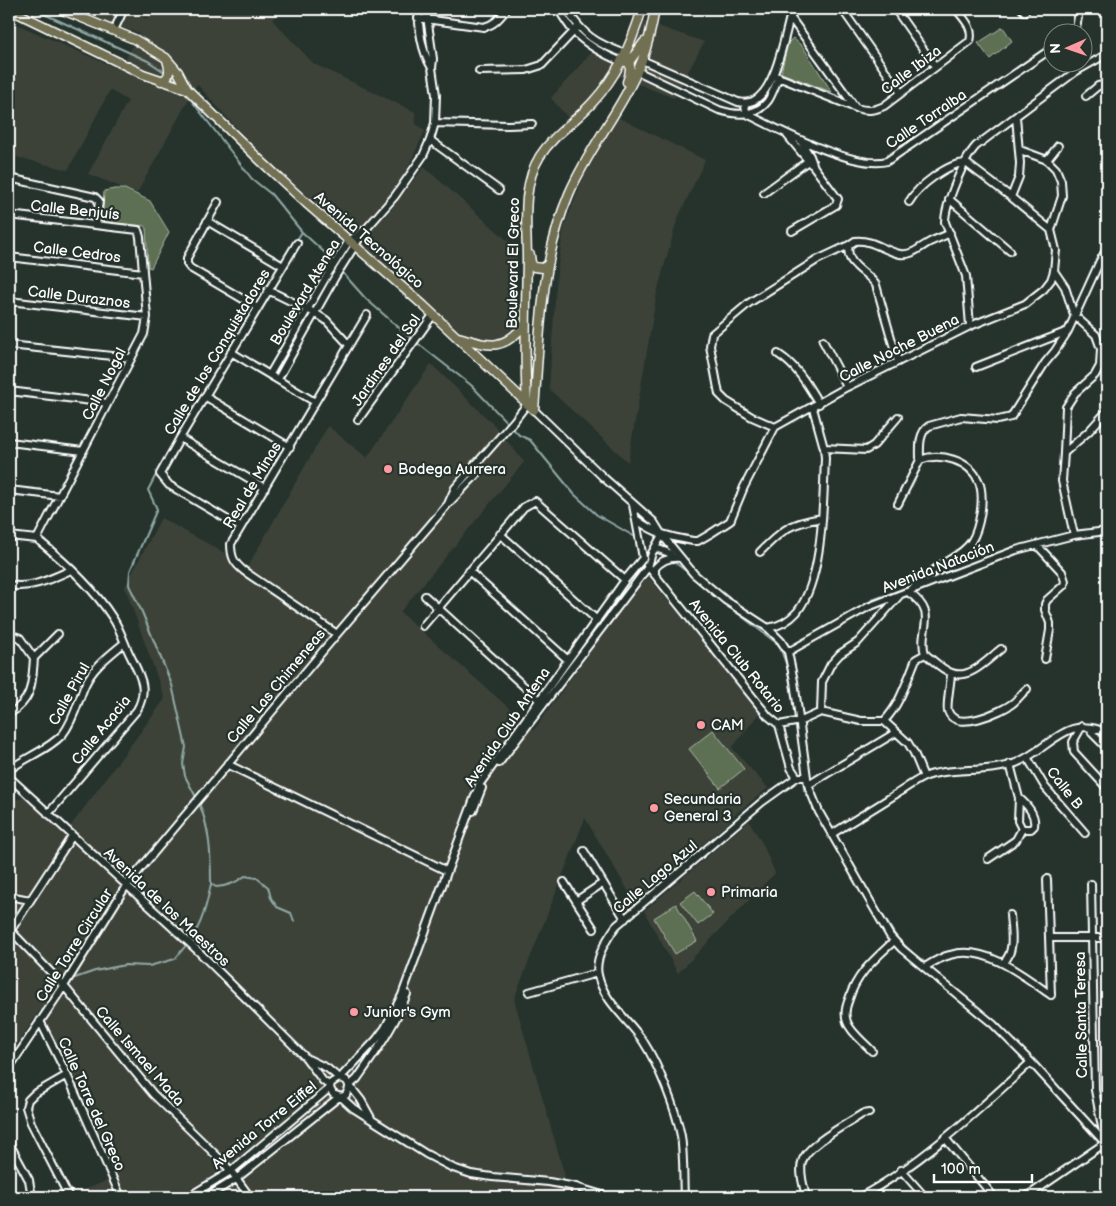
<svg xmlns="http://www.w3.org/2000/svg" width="1116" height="1206" font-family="'Balsamiq Sans',sans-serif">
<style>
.built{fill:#3c4339}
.green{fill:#5d7052;stroke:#aeb8a8}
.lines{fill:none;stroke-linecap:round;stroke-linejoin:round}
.stream{stroke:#92a9a7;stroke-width:2}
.minor-casing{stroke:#fff;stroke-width:10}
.major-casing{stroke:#fff;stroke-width:11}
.minor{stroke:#26332d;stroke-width:6}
.major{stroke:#716f52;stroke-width:8}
.poi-dot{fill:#ff9aa2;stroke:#26332d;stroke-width:2}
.labels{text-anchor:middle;stroke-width:4.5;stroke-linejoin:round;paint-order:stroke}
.street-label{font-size:15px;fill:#fff;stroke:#26332d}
.poi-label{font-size:15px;fill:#fff;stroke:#26332d;text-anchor:start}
</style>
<rect width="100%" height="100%" fill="#26332d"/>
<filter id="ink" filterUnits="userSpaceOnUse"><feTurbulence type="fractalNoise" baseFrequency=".02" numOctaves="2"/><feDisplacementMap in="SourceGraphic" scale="10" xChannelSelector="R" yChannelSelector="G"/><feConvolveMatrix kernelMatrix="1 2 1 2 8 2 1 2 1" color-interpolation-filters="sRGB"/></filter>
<g filter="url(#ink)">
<path class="built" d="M69 9H123L147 19 153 9H281L272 20 314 64 415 112 416 124 425 131 383 220 424 167 517 249V325L500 339 462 338 256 149 197 84 137 193 88 174 128 101 110 90 68 170 9 155V38L16 24 120 70 140 33 87 17Z
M634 18 704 42 674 98 610 73 592 96 568 118 551 98 592 52 614 64Z
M617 117 705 160 677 220 657 292 628 462 549 389 557 272 564 227 587 169 603 137Z
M431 364 494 425 524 462 400 612 534 730 646 574 760 712 732 748 768 788 734 815 729 822 635 902 585 818 514 999 564 1173 567 1197H67L118 1176 40 1010 9 1056V801L37 795 70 827 165 699 125 587 161 518 248 566 328 426 367 458Z
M749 821 762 843 775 873 678 973 644 911Z"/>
<path class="green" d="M1003 27 1012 41 990 59 978 43Z
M793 38 803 47 832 92 781 73 788 43Z
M115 189H125L150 201 169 232 151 268 148 267 146 226 102 222 104 191Z
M713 730 744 769 720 788 689 749Z
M695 891 713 914 698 925 680 902Z
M676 904 697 941 675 954 654 918Z"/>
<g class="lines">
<path class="stream" d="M33 9 148 61 166 73
M170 75 179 84
M185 92 252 179 271 194 302 232 324 252 339 268
M296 241 302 232
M342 272 366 299 412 339
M416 342 471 385 519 435 530 440 574 494 597 515 637 538
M1026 544 1043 540
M673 561 691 575
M927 579 979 561
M713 594 779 645 787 666 796 718
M865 605 872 600 911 586
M783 656 794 653 803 647
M800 747 803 775
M803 779 804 790 812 802
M197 799 185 776 183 764 186 747 172 685 142 612 129 585 130 571 157 509 148 490 167 454 254 309
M199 803C210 829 211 856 211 884L216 887C228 886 235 883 245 876L257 878 268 887 271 898 277 907 291 913 294 921
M870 895 897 938 920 960
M190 940C202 925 207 903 211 884
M72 979 95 971 125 965 149 966 175 959 187 944
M988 1023 1026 1063
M9 1062 53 995 57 992
M1030 1066 1107 1151"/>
<g class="minor-casing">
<path id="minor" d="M418 9C419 28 421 51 432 68
M558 9C563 16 568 25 574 32 587 45 605 55 622 62
M566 9C584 36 595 43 626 54
M842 9 901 93
M895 9 935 66
M1022 9 1025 12
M790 17 855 107
M418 18 484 27C495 25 500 17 507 9
M114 30 124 9
M1073 32 1076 28 1078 17
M642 60 738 102C743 103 748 103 753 101 775 91 784 39 790 17L795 9
M479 71 526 70 542 65 578 27
M637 71 719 110C735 115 755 117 767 102 772 96 775 85 779 77
M773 75 856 108C867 111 873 111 884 106L970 41C974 28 964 19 956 9
M1086 96 1098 86 1107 84
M744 103 747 114C777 129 855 170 887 161L1054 47
M435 123 508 125 532 124
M787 135 811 164
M430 140 499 190
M1047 160 1058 146
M9 178 95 197 99 201 96 225
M764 193 808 161
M1011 197 1019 177 1020 163 1016 117
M949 199 1010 251
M218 202 187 258V264L190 268 258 308
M909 202C918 186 948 163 966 163L1011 197 1051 230
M9 215 138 230 140 237 147 317 144 334 37 539
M207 221 283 266
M792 231 836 205 838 199 814 167 810 156 800 140
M849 245C844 265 867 271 876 285L898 362
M9 257 143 273
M1054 271 1065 287 1074 315 1096 335 1101 349 1100 366 1095 375 1075 393 1066 407 1064 453
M268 290 315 313 326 320 349 345
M9 301 147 317
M970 326 966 276 945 222C945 204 964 159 976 146L1075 72 1107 54
M823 341 847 387
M9 345 131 358
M231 352 315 402
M778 354C798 367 807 384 819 404
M976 367 1068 331
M270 374 329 272 349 241 367 228 395 196 423 156 430 140 435 123 436 95 432 68 433 59 426 9
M278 379 335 277 364 231
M9 391 108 403
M206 397 290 447
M534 410 603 477 654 522 662 535 694 574 725 600 768 628 781 641 788 652 794 681 808 785 819 812 890 936 902 949 993 1024 1031 1062 1107 1145
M358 420 433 315
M775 427 752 417 726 401 719 394 710 346 712 334 749 303 817 260 849 245 855 241C872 239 884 251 900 254 911 256 919 248 928 243 935 239 943 237 950 233
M180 438 265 488
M9 442 83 451
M824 448 866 450 874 445 898 417
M920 460C920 449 918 433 929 426L961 417 998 420 1011 417 1045 363 1055 351 1068 331 1099 263 1107 248
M9 490 60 496
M449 503 476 475 477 468 475 464
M898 504 920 460C940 452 970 460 979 482 985 497 980 528 971 542 963 554 949 559 938 567 928 575 918 584 908 592 941 615 917 628 925 654 933 660 942 670 952 673 970 680 988 659 1001 649
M637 520C656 534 670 537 693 541H698L710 534 730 521 744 487 775 427 847 387 970 326 1025 304 1044 289 1051 280 1054 271 1056 250 1051 230 1062 196 1061 181 1056 169 1047 160 1020 150
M240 527 169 485 160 474 180 438 297 243
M500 534 597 620
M1074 535 1062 481 1064 453 1089 431 1107 411
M9 536 37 539
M37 539C64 561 93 587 112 617 120 628 124 643 130 655 140 676 149 688 137 710L48 814
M1037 545 1062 572 1065 581 1064 585 1047 600 1045 604V610L1050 623V630L1045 659
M656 548 669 553 673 558
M760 552C783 529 790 523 822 518
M647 565 768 716 779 725 791 768 797 777
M469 571 568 660
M655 575V568C662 560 670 557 680 558
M9 585C32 589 50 579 71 570
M425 596 539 700
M423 626 524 507 535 501 625 580
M768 628C779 626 789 621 797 612 824 578 823 500 825 458L824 448 813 408
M9 634 20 638 34 658
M337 634 244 571C234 563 231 557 231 544L367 315
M788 652 868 607 927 584 1016 550 1074 535 1107 531
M34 658 58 634
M951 673C951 682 946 705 948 711 955 733 1001 712 1013 703 1018 699 1022 693 1027 689
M821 712 822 682 831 664 840 654 858 642 899 596
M9 714C33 700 32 683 34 658
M884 721C900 705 907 680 916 659L925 654
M779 725 801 721 821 712 861 721H884L908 743 914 753 924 777
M1082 726 1073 742 1074 752 1107 788
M1091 728 1092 733 1107 748
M1027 757 1045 787 1085 833
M499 763 648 567 652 553 662 535
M227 764 447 871
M1010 764 1019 798 1018 821 1022 829H1031L1034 826C1036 814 1027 805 1019 798
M9 770C26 757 48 750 63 734 74 720 78 701 85 685 93 667 110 655 124 643
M9 777 197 950 305 1057 323 1081 330 1086
M808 785 895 733
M473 811 482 788
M832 834C852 821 873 809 893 796 903 790 912 783 922 778 947 766 987 774 1016 763 1050 749 1067 713 1107 733
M584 851 625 919
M988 859 1016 840 1022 829
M1047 879 1051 995
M564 882 594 929
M9 896 30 900
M576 901 603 883
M11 931 64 986 153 1094 219 1158 231 1171 250 1197
M9 933 72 836
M1049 938H1107
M1003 963C1016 952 1011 930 1010 915
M925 967C933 962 941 957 950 955 985 944 1024 976 1051 995
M529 992 597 973
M40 1021 67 1075 121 1197
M872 1051C864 1042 851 1033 847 1022 844 1014 846 1006 849 999 857 973 875 959 894 941
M308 1059 327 1068 339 1078
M9 1068 64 986 126 886 337 634 448 504 455 488 514 421 527 404
M67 1075 34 1094 28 1100 26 1107 31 1123 69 1197
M340 1078 376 1040 385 1028 402 995 479 785 625 580 643 558 633 505
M349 1086 357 1079C376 1052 395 1026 407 994
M350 1086 361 1100 371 1118
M341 1097 346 1095 350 1086 346 1080 339 1078 331 1083 330 1088 333 1094 341 1097 353 1108 426 1154 453 1168 471 1174 492 1177 549 1182 576 1187 609 1197
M945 1138 994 1197
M9 1143 29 1180 32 1197
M901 1170 925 1197
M188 1197 231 1171 330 1088
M207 1197 236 1179 339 1097
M574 1197 576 1187
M684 1197C683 1177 684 1156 681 1136 676 1109 658 1064 643 1041 629 1020 603 1001 598 975 594 958 607 939 616 926L762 802 797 777H807
M806 1197C804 1187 799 1173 802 1162 806 1145 847 1124 862 1114L869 1113
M860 1197C923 1163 978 1110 1031 1062
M1026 1197 1105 1143 1095 1090 1091 884"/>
</g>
<g class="major-casing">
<path id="major" d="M9 9 143 74 187 89
M60 9 134 39 166 58 178 72 187 89 262 162 306 203 423 305 534 410
M626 54C632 63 631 72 627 82
M626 62 630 61 644 42
M161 81C171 78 170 69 167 60
M530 255 531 263 534 267 543 268 548 264
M458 337C489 346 503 352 525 324
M527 404C524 356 526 308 527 260 527 226 521 186 540 156 554 134 576 121 593 102 618 75 632 43 642 9
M534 410C540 337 540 262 569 194 589 147 624 107 642 60 648 44 652 26 655 9"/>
</g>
<use href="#minor" class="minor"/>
<use href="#major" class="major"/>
</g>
</g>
<g class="poi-dot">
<circle cx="388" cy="469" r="5"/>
<circle cx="701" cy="725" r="5"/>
<circle cx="654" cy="808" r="5"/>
<circle cx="711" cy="892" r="5"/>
<circle cx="354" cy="1012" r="5"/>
</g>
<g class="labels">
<g class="street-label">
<text transform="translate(911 70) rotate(-37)" y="5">Calle Ibiza</text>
<text transform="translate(926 119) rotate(-34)" y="5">Calle Torralba</text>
<text transform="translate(75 210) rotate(6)" y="5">Calle Benjuís</text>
<text transform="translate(369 240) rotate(41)" y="5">Avenida Tecnológico</text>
<text transform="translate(77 252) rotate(7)" y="5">Calle Cedros</text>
<text transform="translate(513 263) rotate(-89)" y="5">Boulevard El Greco</text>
<text transform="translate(305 292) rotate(-59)" y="5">Boulevard Atenea</text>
<text transform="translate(79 297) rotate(7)" y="5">Calle Duraznos</text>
<text transform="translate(899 348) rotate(-27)" y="5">Calle Noche Buena</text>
<text transform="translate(217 352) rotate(-59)" y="5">Calle de los Conquistadores</text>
<text transform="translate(386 360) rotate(-55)" y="5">Jardines del Sol</text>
<text transform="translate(104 384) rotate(-63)" y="5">Calle Nogal</text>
<text transform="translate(252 485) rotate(-59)" y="5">Real de Minas</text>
<text transform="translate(938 567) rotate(-21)" y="5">Avenida Natación</text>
<text transform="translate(737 656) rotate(51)" y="5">Avenida Club Rotario</text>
<text transform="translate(276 686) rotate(-50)" y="5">Calle Las Chimeneas</text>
<text transform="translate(69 694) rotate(-61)" y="5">Calle Pirul</text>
<text transform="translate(507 727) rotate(-56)" y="5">Avenida Club Antena</text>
<text transform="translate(101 730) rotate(-51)" y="5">Calle Acacia</text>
<text transform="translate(1065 788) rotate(52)" y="5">Calle B</text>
<text transform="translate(655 877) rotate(-40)" y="5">Calle Lago Azul</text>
<text transform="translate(167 907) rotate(43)" y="5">Avenida de los Maestros</text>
<text transform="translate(74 945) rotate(-58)" y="5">Calle Torre Circular</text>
<text transform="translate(1081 1015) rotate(-91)" y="5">Calle Santa Teresa</text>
<text transform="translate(140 1056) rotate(49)" y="5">Calle Ismael Mada</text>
<text transform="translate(92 1104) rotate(66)" y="5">Calle Torre del Greco</text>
<text transform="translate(264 1125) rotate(-39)" y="5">Avenida Torre Eiffel</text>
</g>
<g class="poi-label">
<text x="398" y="474">Bodega Aurrera</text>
<text x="711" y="730">CAM</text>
<text x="664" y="804">Secundaria<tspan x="664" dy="17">General 3</tspan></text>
<text x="721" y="897">Primaria</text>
<text x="364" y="1017">Junior's Gym</text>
</g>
</g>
<rect width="1116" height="1206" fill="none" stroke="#26332d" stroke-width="30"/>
<rect x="15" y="15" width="1086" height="1176" fill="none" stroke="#fff" stroke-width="2" filter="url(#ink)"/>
<g transform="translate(1068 48) rotate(268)"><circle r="24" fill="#26332d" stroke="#7d8581"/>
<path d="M0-4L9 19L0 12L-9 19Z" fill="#ff9aa2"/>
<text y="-8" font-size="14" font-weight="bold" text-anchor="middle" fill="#ffffff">N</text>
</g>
<path d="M934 1174v8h98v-8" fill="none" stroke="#ffffff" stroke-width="2.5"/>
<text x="941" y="1174" font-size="15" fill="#ffffff" stroke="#26332d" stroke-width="4" paint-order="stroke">100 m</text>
</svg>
